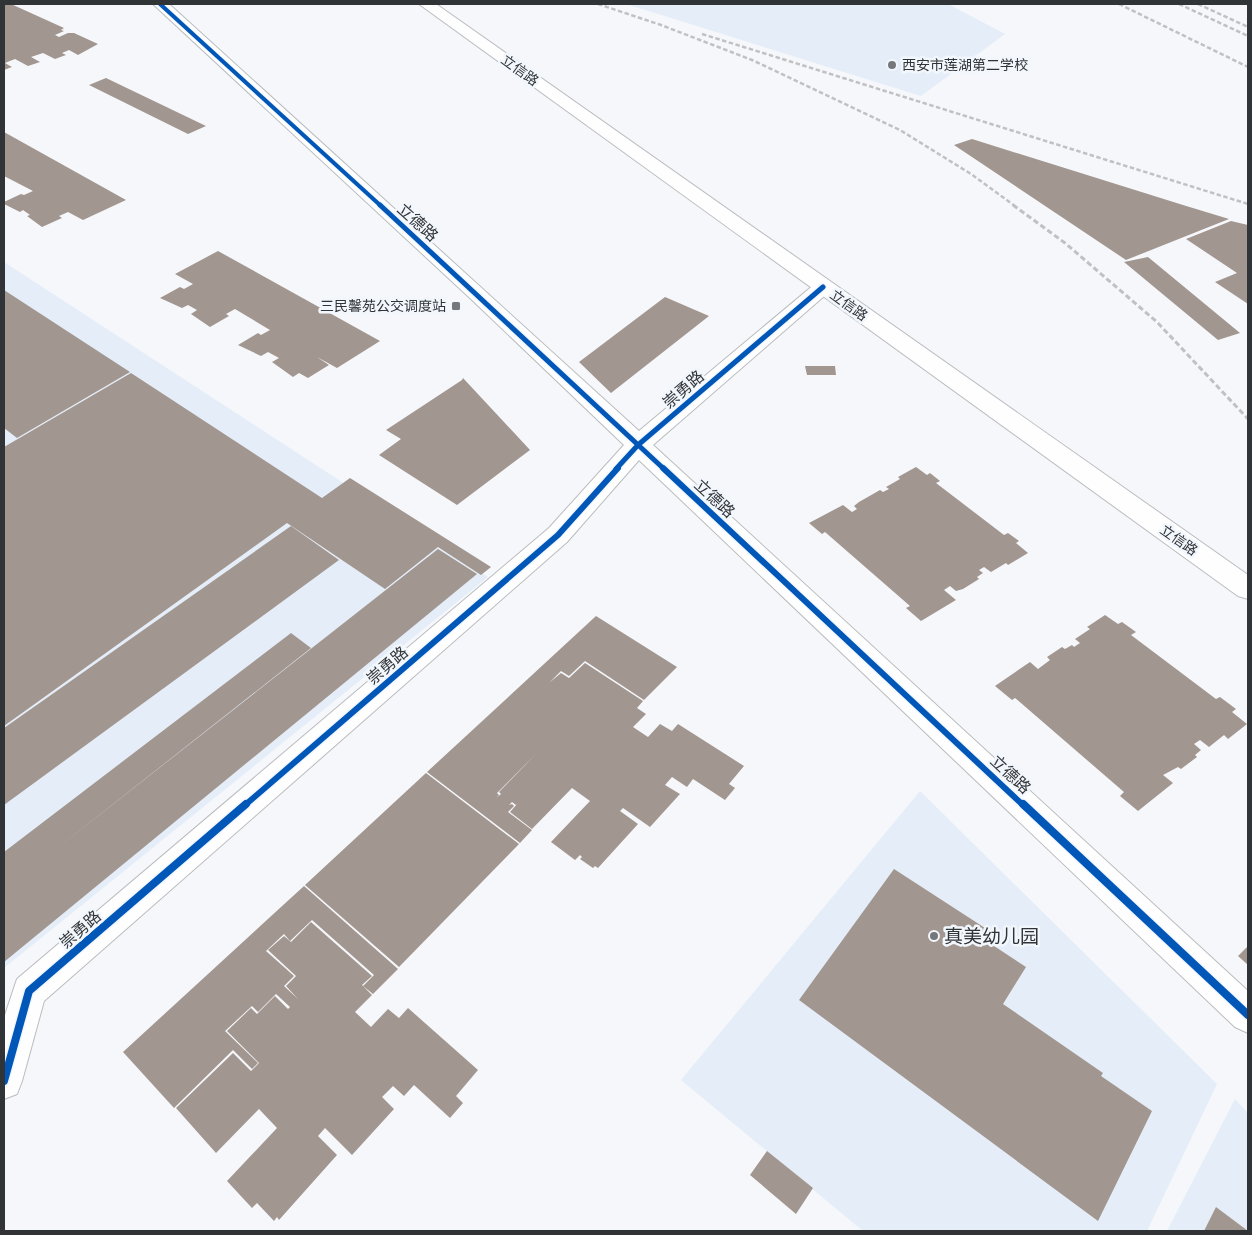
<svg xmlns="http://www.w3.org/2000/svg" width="1252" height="1235" font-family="'Exo 2','Noto Sans SC',sans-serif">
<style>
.built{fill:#e5eef8}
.building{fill:#a29690;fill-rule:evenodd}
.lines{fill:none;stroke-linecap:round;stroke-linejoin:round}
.minor-casing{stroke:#babcbf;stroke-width:2}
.tertiary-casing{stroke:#babcbf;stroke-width:2}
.minor{fill:#fefefe;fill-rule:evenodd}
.tertiary{fill:#fefefe;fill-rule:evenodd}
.rail-far1{stroke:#c1c1c3;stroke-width:2.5;stroke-dasharray:4.5 2.5;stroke-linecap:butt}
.rail{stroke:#c1c1c3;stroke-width:3;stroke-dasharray:5.5 3;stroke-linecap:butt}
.cycleway-far3-casing{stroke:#f2f7fd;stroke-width:5.5}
.cycleway-far2-casing{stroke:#f2f7fd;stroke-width:8}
.cycleway-far1-casing{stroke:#f2f7fd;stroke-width:9}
.cycleway-casing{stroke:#f2f7fd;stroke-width:11}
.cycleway-far3{stroke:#0057b8;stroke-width:4}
.cycleway-far2{stroke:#0057b8;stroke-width:5}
.cycleway-far1{stroke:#0057b8;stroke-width:6}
.cycleway{stroke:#0057b8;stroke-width:8}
.poi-dot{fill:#75787b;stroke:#f2f7fd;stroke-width:2}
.labels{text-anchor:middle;stroke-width:5;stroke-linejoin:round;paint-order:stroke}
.far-poi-label{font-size:14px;fill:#303437;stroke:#f2f7fd;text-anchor:start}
.far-street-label{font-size:14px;fill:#303437;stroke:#f2f7fd}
.street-label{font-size:16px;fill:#303437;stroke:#f2f7fd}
.near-poi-label{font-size:19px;fill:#303437;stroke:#f2f7fd;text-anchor:start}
</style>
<rect width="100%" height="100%" fill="#f5f7fa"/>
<path class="built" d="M626 4H948L1005 34 921 96Z
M4 262 488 577 4 968Z
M920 791 1217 1084 1147 1231H863L681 1080Z
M1235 1099 1248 1113V1231H1167Z"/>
<path class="building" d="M4 4H11L64 28 61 30 64 31 55 35 59 37 68 33H74L98 44 78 55 69 50 62 53 66 55 55 59 43 53 31 57 40 62 28 66 15 59 5 63 12 67 4 70Z
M106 78 206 126 188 134 89 85Z
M4 132 126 200 83 220 68 212 59 216 62 218 42 227 27 216 30 215 23 210 20 212 4 204V202L21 194 24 195 33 191 4 176Z
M972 139 1183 205 1229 219 1126 260 954 145Z
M1231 221 1248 225V304L1215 282 1237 273 1186 239Z
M218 251 380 341 337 368 317 357 329 365 308 378 299 373 293 377 272 362 279 358 268 352 261 356 238 345 258 333 261 335 270 330 235 309 226 314 229 316 210 327 191 314 197 310 188 305 182 308 160 298 180 287 184 289 193 284 175 274Z
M1148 257 1240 333 1218 340 1124 262Z
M4 290 130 372 17 438 4 428Z
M665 297 709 316 611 393 579 362Z
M805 366H835L836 375H807Z
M131 373 322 498 350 478 491 567 481 575 438 547 385 589 287 523 4 726V447Z
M463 378 530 450 457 505 379 455 401 439 386 430 462 380Z
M916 467 927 475 930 473 940 481 936 483 1004 535 1008 533 1019 541 1016 543 1028 553 1008 565 1006 563 991 572 984 567 979 570 983 573 977 577 979 579 963 589 956 591 950 586 944 590 956 600 921 621 906 608 910 606 825 532 822 534 809 523 843 505 852 512 857 509 854 506 859 502 880 490 883 492 889 489 886 487 900 479 898 477Z
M291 526 339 560 4 805V728Z
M438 549 477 574 4 962V852L291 633 311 648 51 853Z
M1105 615 1118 624 1122 622 1136 632 1131 635 1216 699 1220 697 1236 709 1232 712 1247 724 1228 739 1224 735 1209 747 1200 740 1194 744 1201 750 1195 755 1197 757 1181 769 1178 767 1163 775 1173 783 1138 811 1120 796 1124 792 1015 698 1012 700 995 686 1030 662 1038 669 1050 660 1047 657 1062 647 1065 649 1072 645 1074 647 1080 643 1075 639 1090 629 1087 627Z
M596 616 677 667 644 700 585 661 569 676 561 671 549 683 561 673 569 678 585 663 643 701 637 708 646 714 633 727 648 737 660 724 672 731 678 724 744 766 729 784 735 788 725 800 693 779 687 787 672 777 665 785 680 794 650 827 623 808 620 811 638 824 598 868 595 866 593 868 580 859 582 857 580 855 575 860 551 842 590 801 572 788 532 829 510 812 518 803 516 805 512 802 509 805 512 804 514 806 508 812 532 830 520 843 427 772ZM538 752 499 792 501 794 497 797 499 795 497 793Z
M426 773 519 844 399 967 305 885Z
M894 869 985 928 979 936 1026 967 1003 1004 1103 1073 1101 1076 1152 1111 1098 1221 799 1000Z
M304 886 398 969 373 994 363 986 374 975 312 920 290 941 284 934 266 951 294 976 284 986 298 999 286 986 296 976 268 950 284 936 291 942 311 922 372 976 362 985 372 995 355 1012 371 1027 388 1009 399 1018 408 1008 478 1070 456 1096 463 1103 450 1118 414 1085 404 1096 393 1086 382 1097 394 1109 352 1155 325 1128 318 1136 337 1155 279 1220 277 1217 274 1221 257 1203 252 1208 227 1181 277 1128 259 1109 216 1153 176 1108 233 1053 251 1071 259 1063 227 1031 251 1008 257 1014 275 996 288 1009 290 1007 276 994 258 1012 252 1006 225 1031 258 1063 252 1069 233 1050 174 1108 123 1052Z
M1248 946V965L1238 956Z
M767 1151 813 1188 796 1214 750 1175Z
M1216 1207 1248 1231H1204Z"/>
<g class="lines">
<g class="minor-casing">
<path id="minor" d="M419 4H436L1248 575V599L1238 596Z"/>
</g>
<g class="tertiary-casing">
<path id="tertiary" d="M153 4H169L639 431 816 283 823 281 830 283 833 287 830 291 653 445 1248 991V1033L1235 1027 639 460 567 542 44 1001 22 1081 17 1094 4 1099V1018L17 979 549 528 624 445 471 299Z"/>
</g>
<use href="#minor" class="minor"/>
<use href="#tertiary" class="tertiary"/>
<path class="rail-far1" d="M598 4 661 25 752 60 900 130 971 174 1015 206
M1119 4 1248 67
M1179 4 1248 36
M1198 4 1248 27
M702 34 1248 204"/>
<path class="rail" d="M1013 205 1065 243 1157 322 1248 419"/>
<g class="cycleway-far3-casing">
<path id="cycleway-far3" d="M160 4 381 206"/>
</g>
<g class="cycleway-far2-casing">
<path id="cycleway-far2" d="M380 205 664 469
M616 469 638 445 823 287"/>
</g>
<g class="cycleway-far1-casing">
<path id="cycleway-far1" d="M663 468 1024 806
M244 806 558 535 618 468"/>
</g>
<g class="cycleway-casing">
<path id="cycleway" d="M1023 804 1248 1015
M4 1081 29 991 246 804"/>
</g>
<use href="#cycleway-far3" class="cycleway-far3"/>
<use href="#cycleway-far2" class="cycleway-far2"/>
<use href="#cycleway-far1" class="cycleway-far1"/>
<use href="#cycleway" class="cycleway"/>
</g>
<g class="poi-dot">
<circle cx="892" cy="65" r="5"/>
<rect x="451" y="301" width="10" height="10" rx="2.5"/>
<circle cx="934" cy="936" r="5"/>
</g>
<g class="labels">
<g class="far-poi-label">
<text x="902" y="70">西安市莲湖第二学校</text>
<text x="446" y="311" text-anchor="end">三民馨苑公交调度站</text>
</g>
<g class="far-street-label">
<text transform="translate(520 70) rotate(36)" y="5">立信路</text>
<text transform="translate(849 305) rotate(36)" y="5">立信路</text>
<text transform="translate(1179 540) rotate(35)" y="5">立信路</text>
</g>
<g class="street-label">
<text transform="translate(418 222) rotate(42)" y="6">立德路</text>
<text transform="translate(683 389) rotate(-41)" y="6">崇勇路</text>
<text transform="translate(715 498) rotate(43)" y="6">立德路</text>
<text transform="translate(387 665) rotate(-41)" y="6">崇勇路</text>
<text transform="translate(1011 774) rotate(43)" y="6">立德路</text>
<text transform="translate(80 929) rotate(-41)" y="6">崇勇路</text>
</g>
<g class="near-poi-label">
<text x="944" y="943">真美幼儿园</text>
</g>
</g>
<rect width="1252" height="1235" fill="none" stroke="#303437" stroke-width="10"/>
</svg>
